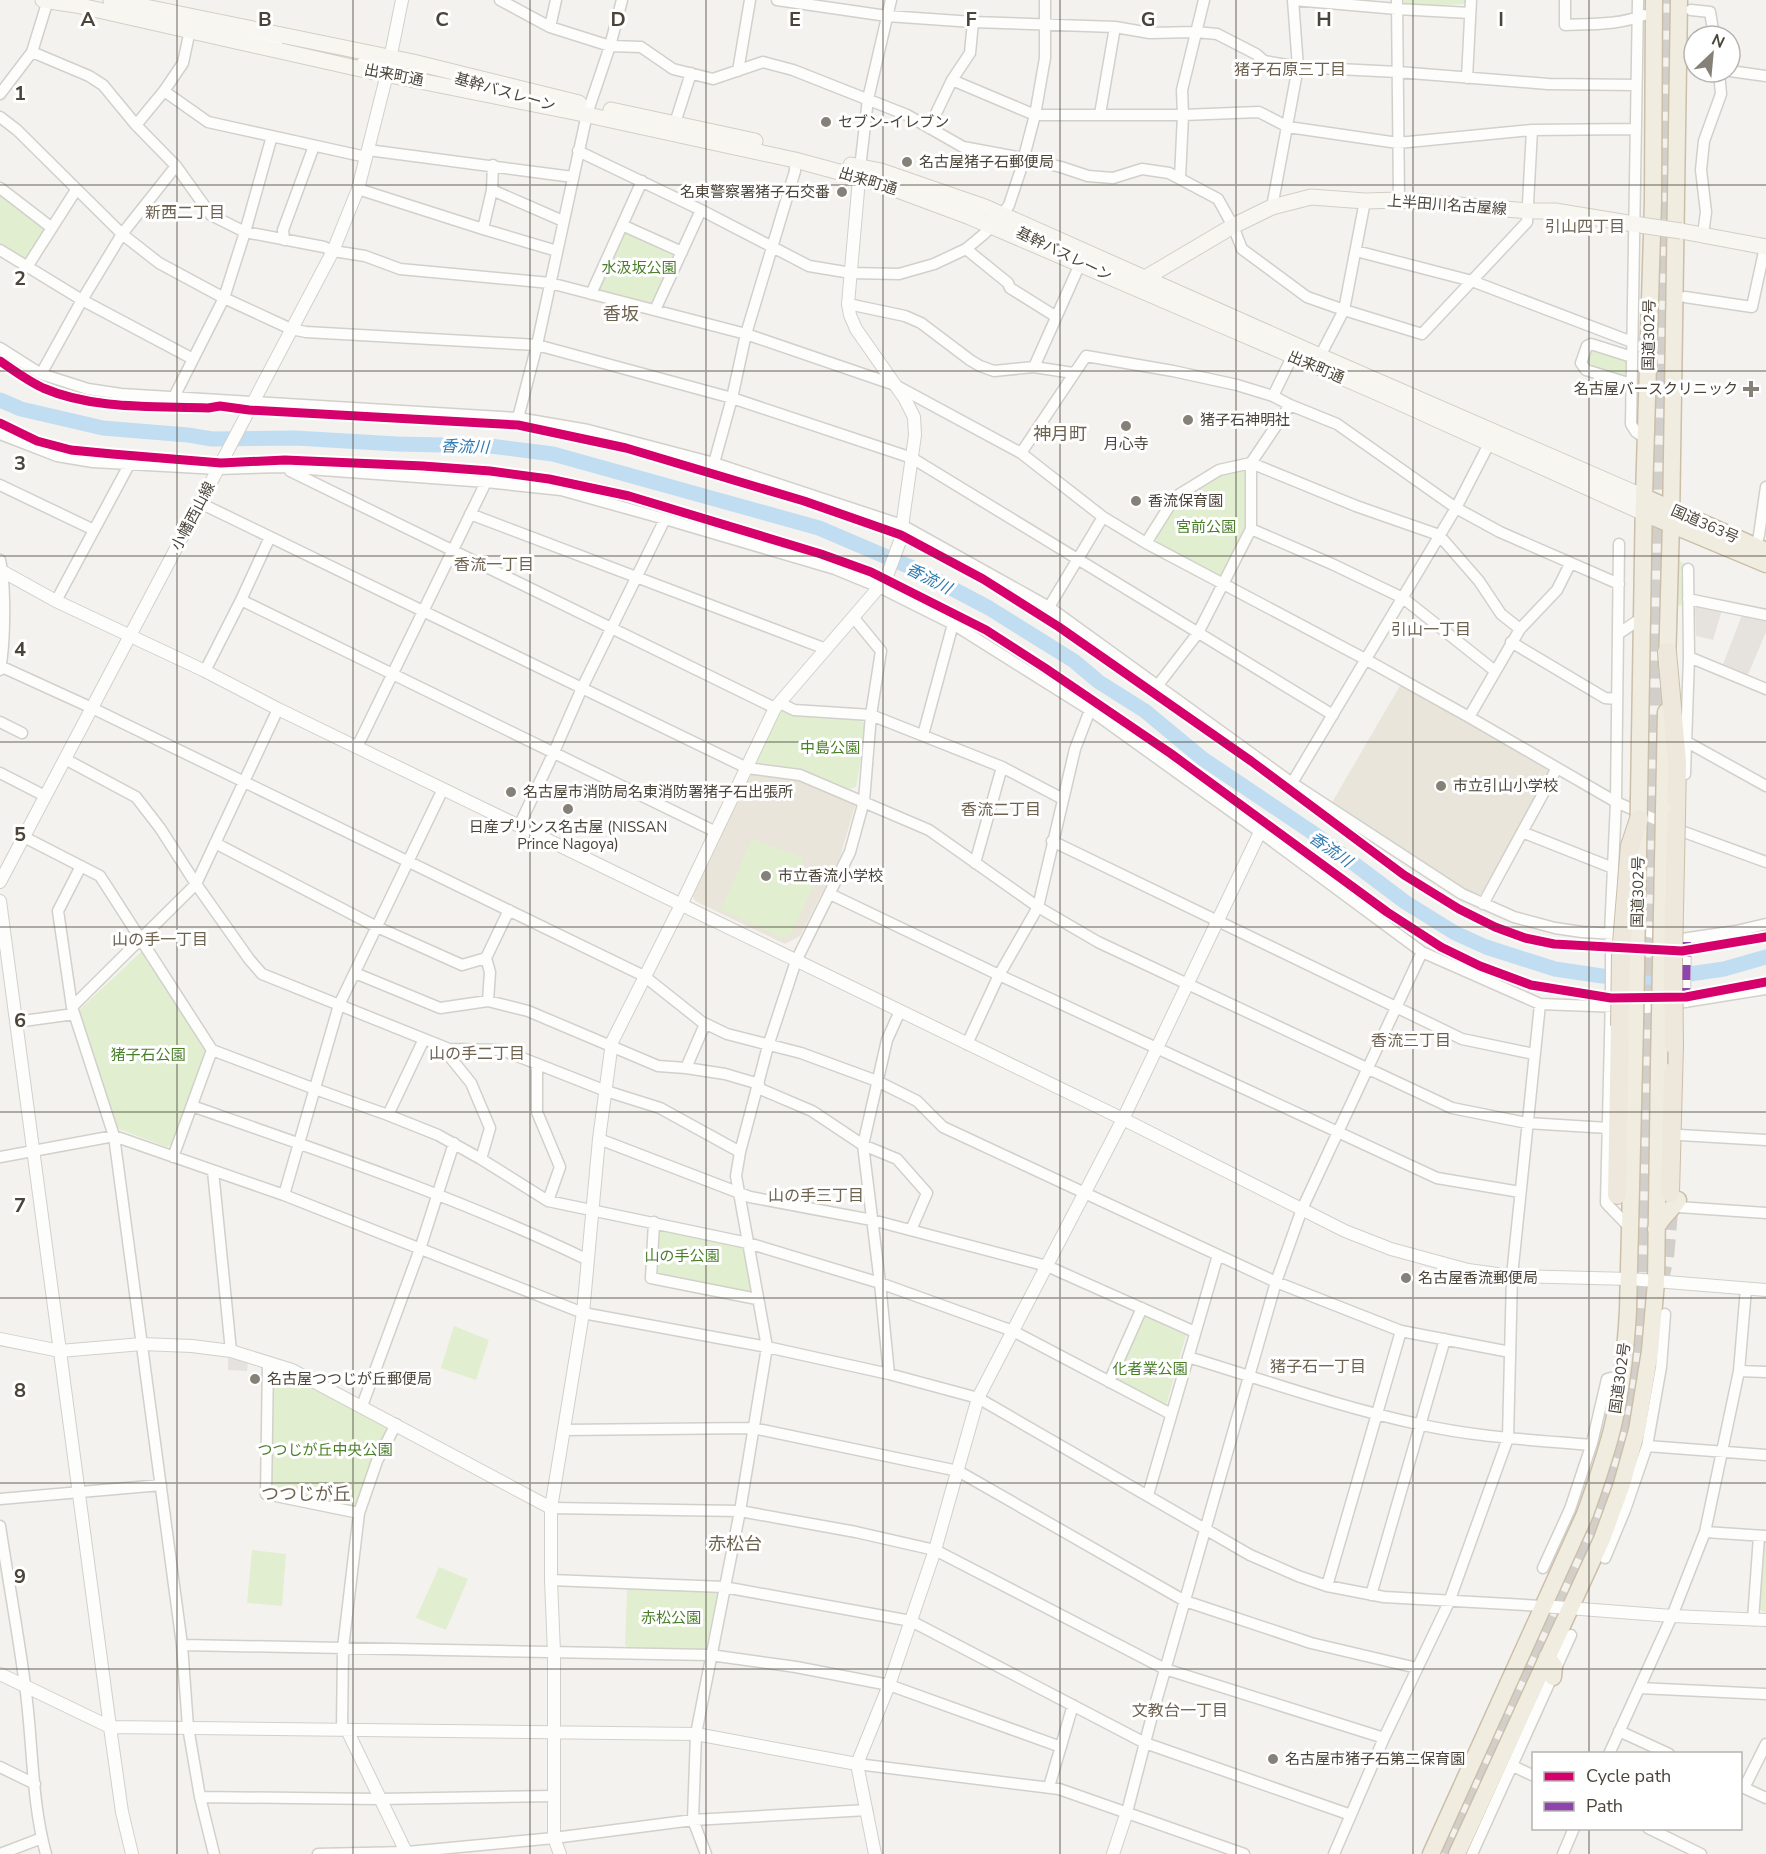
<svg xmlns="http://www.w3.org/2000/svg" width="1766" height="1854" font-family="'Nunito Sans','Noto Sans JP',sans-serif">
<style>
.education{fill:#eae5da}
.green{fill:#e1eecf}
.parking{fill:#e6e3df}
.lines{fill:none;stroke-linecap:round;stroke-linejoin:round}
.river{stroke:#c0ddf1;stroke-width:15}
.motorway-tunnel{stroke:#d2cfca;stroke-width:18;stroke-dasharray:18 9;stroke-linecap:butt}
.pedestrian-casing{stroke:#d2d0cb;stroke-width:10}
.minor-casing{stroke:#d2d0cb;stroke-width:13}
.tertiary-casing{stroke:#d2d0cb;stroke-width:14}
.secondary-casing{stroke:#d3cfc5;stroke-width:17}
.trunk-casing{stroke:#ccbfa9;stroke-width:19}
.motorway-casing{stroke:#ccbfa9;stroke-width:20}
.pedestrian{stroke:#fdfdfc;stroke-width:8}
.minor{stroke:#fdfdfc;stroke-width:10}
.tertiary{stroke:#fdfdfc;stroke-width:12}
.secondary{stroke:#f7f6f1;stroke-width:15}
.trunk{stroke:#f0ece0;stroke-width:16}
.motorway{stroke:#ede8db;stroke-width:18}
.secondary-bridge-casing{stroke:#d3cfc5;stroke-width:17;stroke-linecap:butt}
.trunk-bridge-casing{stroke:#ccbfa9;stroke-width:19;stroke-linecap:butt}
.motorway-bridge-casing{stroke:#ccbfa9;stroke-width:20;stroke-linecap:butt}
.secondary-bridge{stroke:#f7f6f1;stroke-width:15}
.trunk-bridge{stroke:#f0ece0;stroke-width:16}
.motorway-bridge{stroke:#ede8db;stroke-width:18}
.quiet{stroke:#8e44ad;stroke-width:8;stroke-dasharray:15 8;stroke-linecap:butt}
.cycleway-casing{stroke:#fff;stroke-width:13}
.cycleway{stroke:#d6006c;stroke-width:9}
.grid{fill:none;stroke:#4b4439;stroke-width:1.5;stroke-opacity:0.55}
.poi-dot{fill:#868178;stroke:#fff;stroke-width:2}
.labels{text-anchor:middle;stroke-width:6;stroke-linejoin:round;paint-order:stroke}
.street-label{font-size:15px;fill:#4b4439;stroke:#fff}
.poi-label{font-size:15px;fill:#4b4439;stroke:#fff;text-anchor:start}
.park-label{font-size:15px;fill:#4a7f2a;stroke:#fff}
.neighbourhood-label{font-size:16px;fill:#6e6250;stroke:#fff}
.water-label{font-size:16px;font-style:italic;fill:#2e7ab2;stroke:#fff}
.quarter-label{font-size:18px;fill:#6e6250;stroke:#fff}
.grid-label{font-size:20px;text-anchor:middle;font-weight:bold;fill:#4b4439;stroke:#fff;stroke-width:6;stroke-linejoin:round;paint-order:stroke}
</style>
<rect width="100%" height="100%" fill="#f4f2ee"/>
<path class="education" d="M1401 684 1551 769 1482 893 1476 895 1459 888 1331 804Z
M752 773 802 779 852 800 855 806 840 857 800 936 785 944 695 901 692 894Z"/>
<path class="green" d="M1404 0H1468L1463 4 1408 7 1404 4Z
M0 193 44 227V233L28 259 23 260 0 246Z
M626 231 676 254 655 301 650 303 601 291 599 286Z
M1592 349 1626 360 1625 376 1589 367 1586 363Z
M1243 470 1247 473V529L1224 574 1218 575 1158 543 1155 538 1179 500 1218 475Z
M1672 557 1685 564V570H1681V577H1684V603L1680 606 1675 604Z
M779 708 793 714 859 720 867 724 856 787 850 789 798 768 758 764 757 758Z
M752 839 804 858 798 875 815 882 792 933 784 939 721 909Z
M141 952 148 954 208 1051 172 1144 167 1147 116 1128 78 1011Z
M658 1229 738 1244 744 1249 752 1288 749 1293 655 1274Z
M1143 1316 1186 1335 1166 1406 1116 1380Z
M454 1326 489 1340 476 1380 441 1368Z
M268 1363 396 1424 359 1513 266 1494Z
M1766 1541V1612L1762 1611 1759 1608 1763 1543Z
M252 1550 286 1554 282 1606 247 1603Z
M439 1567 468 1579 446 1630 416 1618Z
M630 1587 715 1590 718 1593 706 1646 704 1650 628 1648 625 1645 627 1590Z"/>
<path class="parking" d="M1697 605 1722 610 1713 640 1696 636 1695 609Z
M1742 615 1766 620V632L1747 677 1722 667Z
M228 1358 248 1361 247 1371 228 1370Z"/>
<g class="lines">
<path class="river" d="M0 400 21 409 103 428 188 435 212 439 295 438 397 444 490 446 553 454 819 528 915 569 989 608 1074 661 1099 682 1145 711 1203 759 1316 835 1405 902 1455 933 1486 947 1555 969 1602 976 1655 979 1724 969 1766 957"/>
<path class="motorway-tunnel" d="M1659 1283 1665 1258 1670 1201
M1445 1854C1487 1766 1527 1678 1566 1590 1591 1534 1617 1479 1630 1420 1642 1367 1645 1311 1647 1257L1659 560 1658 464 1666 196 1670 0"/>
<g class="pedestrian-casing">
<path id="pedestrian" d="M1686 1003 1687 938"/>
</g>
<g class="minor-casing">
<path id="minor" d="M500 0 550 27 610 46 641 47 673 69 713 79 763 62 793 70 907 115 963 147 1023 158 1061 167 1088 176 1113 178 1142 169 1169 173 1218 199 1233 226 1242 249 1307 297 1344 310 1422 334 1527 222 1532 130
M777 0 887 16 973 22 1115 27 1150 33 1196 32 1217 34 1256 54 1264 61 1298 67 1398 72 1548 84 1636 85
M1294 0 1397 9 1470 13
M1397 0 1399 200
M1565 0V25C1590 24 1620 25 1644 15
M1638 0 1631 424 1636 432 1646 439
M1691 10 1710 12 1714 36
M550 27 556 0
M243 34 277 43
M32 52 89 76 103 85 136 125 176 166 211 215 245 232 324 247 333 251 365 256 400 269 550 283 746 334 895 385 1021 453 1103 517 1146 543 1365 659 1469 717 1616 802 1684 832 1766 862
M362 63 397 64
M738 71 750 0
M1730 71 1766 76
M1467 78 1471 0
M952 80 1035 115H1183L1259 112 1288 127 1398 143 1532 130 1635 129
M164 91 208 122 366 157
M0 94 32 52 48 0
M1100 114 1115 27
M0 117 17 130 122 234 159 263 224 298 291 329 306 332 537 345 732 398 912 458 1333 715
M675 123 691 73
M136 125 164 91 183 63 190 30
M929 128 952 80 970 53 973 22
M368 150 573 177
M578 151 701 210 809 266 851 273 899 274 934 264 966 249 984 234 999 219 1009 205 1020 172 1035 115 1045 58V0
M866 170 860 168 868 99 891 0
M1180 178 1183 115 1182 90 1204 0
M0 188 52 228
M358 189 483 229 557 251
M492 190 563 221
M1272 207 1298 67 1293 0
M622 225 682 252
M483 229 492 190 493 165
M1703 235 1706 212 1701 170 1704 141 1721 94 1719 72
M284 240 283 230 314 146
M966 249 1008 283 1010 288 1055 316
M0 250 82 300 193 359
M1356 251 1472 281 1632 342
M27 267 76 190
M591 294 642 181
M1685 297 1752 307 1765 247
M848 304 905 316 921 323 970 360 980 366 994 371 1034 367 1073 373
M655 310 701 210
M0 348 41 374 88 389 121 394 518 418 588 430 714 463 902 525 1049 607 1292 783 1462 894 1514 917 1555 928 1582 932 1615 934 1644 931 1682 939 1736 931 1766 924
M1320 356 1344 310 1365 201
M1034 367 1080 264
M41 374 82 300 122 234 176 166
M1631 384 1586 370 1581 363 1587 346 1591 344 1632 357
M1273 396 1292 357
M174 397 224 298 245 232 272 136
M518 418 537 345 587 114 610 46 622 0
M0 434 57 456 93 462 218 469 281 467 486 482 561 490 665 519 835 569 879 587 953 624 1090 710 1260 832 1422 952 1540 1004 1647 1008 1766 989
M1021 453 1086 356 1173 371 1237 385 1273 396 1290 405 1337 424 1456 508 1500 532 1619 584
M714 463 732 398 746 334 795 171V160
M290 471 775 708
M0 485 94 530
M200 503 747 768 800 775 929 830 1038 907 1098 942 1452 1108 1527 1123 1608 1128
M470 514 826 649
M1251 529 1332 564 1403 598 1495 671
M1146 543 1175 497 1219 470 1251 463 1356 506 1439 535 1479 581 1501 614 1520 629
M1619 544 1616 802 1610 934 1611 947V996L1606 1203 1631 1229
M1756 547 1759 535 1766 487
M0 560C6 586 5 643 0 670
M1688 599 1766 615
M241 600 716 832
M56 601 130 463
M1049 607 1103 517
M1618 634 1643 617
M1511 642 1605 698 1617 699
M1689 657 1766 689
M0 666 92 708 644 976 702 1022 727 1034 801 1053 877 1081 917 1101 943 1127 1276 1282 1401 1331 1510 1352
M205 671 241 600 270 537
M1158 685 1198 633 1251 529V463L1290 405
M780 703 794 710 871 715 1002 767 1063 799
M1469 717 1520 629 1557 590 1570 564
M0 722 22 733
M923 735 953 624
M1687 742 1766 786
M357 747 486 482
M65 759 136 797 160 828 196 884 249 959 262 974 449 1049 502 1050 606 1091 660 1108 740 1152
M0 773 45 796
M1685 774 1689 657 1688 569
M1292 783 1456 508 1492 438
M519 826 554 752 582 688 665 519
M1522 832 1613 868
M24 837 100 876 212 1050 315 1089 388 1115 438 1135 481 1159 548 1201 748 1243 880 1283 1013 1331 1171 1414
M1052 841 1462 1039 1534 1054
M215 843 377 927 462 965 486 958
M975 863 1002 767
M81 866 58 911 72 1007 114 1136 182 1645 188 1727 200 1797 214 1854
M830 894 999 975 1437 1178 1520 1192
M1483 904 1557 768
M355 973 440 1008 488 1001 528 1011 658 1066 686 1068 725 1074 759 1084
M488 1001 490 972 486 958 509 910
M72 1007 196 884 278 709
M16 1022 74 1014
M967 1044 999 975 1038 907 1075 749 1090 710
M441 1046 471 1083 490 1128 481 1159
M537 1064V1112L560 1167 548 1201
M686 1068 705 1024
M758 1088 812 1111 863 1145 897 1159 927 1193 911 1230
M192 1106C326 1153 460 1198 588 1260
M388 1115 424 1039
M1680 1135 1766 1140
M599 1139 750 1197 872 1220 1047 1266 1195 1332
M0 1157 114 1136 284 1195 583 1313 767 1347 889 1374 978 1398 1250 1555 1298 1576 1327 1586 1384 1597 1542 1606
M173 1157 212 1050
M213 1171 231 1351
M284 1195 339 1005 443 789
M1678 1200V1207L1766 1213
M654 1222 651 1278 757 1299
M1188 1357C1264 1380 1340 1407 1418 1424 1474 1437 1533 1440 1591 1445
M268 1363 266 1494 359 1513
M1739 1371 1766 1372
M889 1374 880 1283 863 1145 887 1040 900 1011
M1109 1382 1142 1308
M362 1406 420 1249 454 1143
M564 1430 753 1428 958 1471 1185 1601 1311 1643 1417 1668
M1647 1446 1766 1455
M1148 1495 1218 1255
M0 1499 161 1485
M551 1508 740 1511 856 1532 935 1550 1165 1669 1384 1738
M0 1526C8 1579 18 1632 25 1685 33 1741 31 1800 46 1854
M1705 1532 1765 1536
M1605 1558 1625 1510 1647 1446 1661 1367 1665 1314
M1543 1568 1570 1509 1592 1443 1607 1379 1622 1375
M551 1580 724 1587 911 1621 1145 1743 1351 1815
M1327 1586 1401 1331
M1371 1595 1445 1339
M1753 1620 1759 1536
M182 1645 710 1655 796 1667 889 1685 1061 1747
M1639 1688 1766 1694
M342 1730 343 1648 359 1513 377 1461 396 1424
M1619 1731 1669 1754
M1609 1754 1672 1616 1705 1532 1739 1371 1746 1289
M857 1764 1059 1789 1244 1854
M1513 1766 1534 1776
M0 1767 35 1784
M1740 1786 1766 1798
M1049 1787 1073 1705
M1744 1788 1766 1744
M200 1797 379 1799 554 1796
M1127 1812 1153 1712 1276 1282 1302 1209 1422 952
M1648 1828 1701 1854
M0 1854 42 1838
M318 1854 407 1852 554 1838 693 1820 867 1810
M706 1854 693 1820 696 1734 740 1511 767 1347 736 1176 740 1152 768 1046 796 961 850 852 864 801 871 715 881 651 854 618
M1334 1854 1384 1738 1449 1602 1508 1438 1512 1276 1540 1004
M1472 1854 1571 1635
M1563 1854 1574 1828"/>
</g>
<g class="tertiary-casing">
<path id="tertiary" d="M0 570 56 601 205 671 278 709 1123 1119 1345 1231 1391 1249 1468 1270 1512 1276 1630 1279 1766 1290
M0 882 333 251 358 189 387 74 402 0
M0 901 110 1727 122 1812 132 1854
M0 1339 60 1351 142 1344 192 1346 231 1351 292 1370 551 1508
M1542 1606 1672 1616 1766 1620
M0 1674 110 1727 696 1734 857 1764
M347 1730 407 1854
M560 1854 554 1838V1653L551 1580V1508L583 1313 599 1139 612 1042 681 905 775 708 886 579 900 541 915 435 914 417 905 399 856 329 850 315 848 304 860 168
M875 1854 857 1764 889 1685 935 1550 978 1398 1123 1119 1260 832
M1113 1854 1127 1812"/>
</g>
<g class="secondary-casing">
<path id="secondary" d="M43 0 76 5 365 70 574 112 795 160 876 182 970 217 1226 327 1383 395 1644 513
M111 0 413 62 579 103
M611 110 755 141
M851 165 881 171 985 207 1320 356 1644 497
M1681 231 1766 247
M1145 278 1233 226 1272 207 1311 197 1365 201 1399 200 1528 211H1555L1640 225"/>
</g>
<g class="trunk-casing">
<path id="trunk" d="M1644 497 1766 551
M1644 513 1766 564
M1667 665 1671 523 1679 0
M1639 798 1644 497 1653 201 1654 0
M1664 811 1666 712
M1656 1229C1661 1217 1671 1211 1678 1200
M1547 1657 1554 1666 1553 1677
M1431 1854 1585 1514C1596 1483 1607 1453 1614 1421 1622 1384 1626 1347 1628 1310L1635 1024
M1457 1854 1602 1539 1622 1484 1637 1430 1650 1351 1656 1282 1659 1064"/>
</g>
<g class="motorway-casing">
<path id="motorway" d="M1667 652 1677 762 1676 816
M1670 1193 1674 1045
M1617 1195 1620 1026"/>
</g>
<use href="#pedestrian" class="pedestrian"/>
<use href="#minor" class="minor"/>
<use href="#tertiary" class="tertiary"/>
<use href="#secondary" class="secondary"/>
<use href="#trunk" class="trunk"/>
<use href="#motorway" class="motorway"/>
<g class="secondary-bridge-casing">
<path id="secondary-bridge" d="M1640 225 1681 231"/>
</g>
<g class="trunk-bridge-casing">
<path id="trunk-bridge" d="M1635 1024 1639 798
M1659 1064 1664 811"/>
</g>
<g class="motorway-bridge-casing">
<path id="motorway-bridge" d="M1620 1026 1621 955 1630 846 1639 819
M1674 1045 1673 959 1676 816"/>
</g>
<use href="#secondary-bridge" class="secondary-bridge"/>
<use href="#trunk-bridge" class="trunk-bridge"/>
<use href="#motorway-bridge" class="motorway-bridge"/>
<path class="quiet" d="M1686 1003 1687 938"/>
<g class="cycleway-casing">
<path id="cycleway" d="M0 361C14 371 28 381 43 388 94 410 154 406 208 408L220 406 249 410 518 425 626 448 804 501 901 535 983 579 1059 627 1251 761 1404 875 1459 909 1495 927 1525 938 1554 944 1682 951 1766 937
M0 423 37 441 71 450 112 454 221 463 285 460 423 466 490 471 549 479 629 496 821 554 871 572 986 630 1045 668 1170 753 1387 912 1441 947 1480 966 1531 985 1611 998 1686 997 1766 982"/>
</g>
<use href="#cycleway" class="cycleway"/>
</g>
<path class="grid" d="M177 0V1854M353 0V1854M530 0V1854M706 0V1854M883 0V1854M1060 0V1854M1236 0V1854M1413 0V1854M1589 0V1754M0 185H1766M0 371H1766M0 556H1766M0 742H1766M0 927H1766M0 1112H1766M0 1298H1766M0 1483H1766M0 1669H1766M1589 1828V1854"/>
<g class="poi-dot">
<circle cx="826" cy="122" r="6"/>
<circle cx="907" cy="162" r="6"/>
<circle cx="842" cy="192" r="6"/>
<path d="M1748 380h6v6h6v6h-6v6h-6v-6h-6v-6h6z"/>
<circle cx="1188" cy="420" r="6"/>
<circle cx="1126" cy="426" r="6"/>
<circle cx="1136" cy="501" r="6"/>
<circle cx="1441" cy="786" r="6"/>
<circle cx="511" cy="792" r="6"/>
<circle cx="568" cy="809" r="6"/>
<circle cx="766" cy="876" r="6"/>
<circle cx="1406" cy="1278" r="6"/>
<circle cx="255" cy="1379" r="6"/>
<circle cx="1273" cy="1759" r="6"/>
</g>
<g class="labels">
<g class="street-label">
<text transform="translate(394 75) rotate(11)" y="5">出来町通</text>
<text transform="translate(505 92) rotate(16)" y="5">基幹バスレーン</text>
<text transform="translate(868 181) rotate(17)" y="5">出来町通</text>
<text transform="translate(1447 205) rotate(4)" y="5">上半田川名古屋線</text>
<text transform="translate(1064 254) rotate(26)" y="5">基幹バスレーン</text>
<text transform="translate(1649 335) rotate(-89)" y="5">国道302号</text>
<text transform="translate(1316 367) rotate(23)" y="5">出来町通</text>
<text transform="translate(193 516) rotate(-62)" y="5">小幡西山線</text>
<text transform="translate(1705 524) rotate(24)" y="5">国道363号</text>
<text transform="translate(1638 892) rotate(-89)" y="5">国道302号</text>
<text transform="translate(1620 1378) rotate(-82)" y="5">国道302号</text>
</g>
<g class="poi-label">
<text x="838" y="127">セブン-イレブン</text>
<text x="919" y="167">名古屋猪子石郵便局</text>
<text x="830" y="197" text-anchor="end">名東警察署猪子石交番</text>
<text x="1738" y="394" text-anchor="end">名古屋バースクリニック</text>
<text x="1200" y="425">猪子石神明社</text>
<text x="1126" y="449" text-anchor="middle">月心寺</text>
<text x="1148" y="506">香流保育園</text>
<text x="1453" y="791">市立引山小学校</text>
<text x="523" y="797">名古屋市消防局名東消防署猪子石出張所</text>
<text x="568" y="832" text-anchor="middle">日産プリンス名古屋 (NISSAN<tspan x="568" dy="17">Prince Nagoya)</tspan></text>
<text x="778" y="881">市立香流小学校</text>
<text x="1418" y="1283">名古屋香流郵便局</text>
<text x="267" y="1384">名古屋つつじが丘郵便局</text>
<text x="1285" y="1764">名古屋市猪子石第二保育園</text>
</g>
<g class="park-label">
<text x="639" y="273">水汲坂公園</text>
<text x="1206" y="532">宮前公園</text>
<text x="830" y="753">中島公園</text>
<text x="148" y="1060">猪子石公園</text>
<text x="682" y="1261">山の手公園</text>
<text x="1150" y="1374">化者業公園</text>
<text x="325" y="1455">つつじが丘中央公園</text>
<text x="671" y="1623">赤松公園</text>
</g>
<g class="neighbourhood-label">
<text x="1290" y="75">猪子石原三丁目</text>
<text x="185" y="218">新西二丁目</text>
<text x="1585" y="232">引山四丁目</text>
<text x="494" y="570">香流一丁目</text>
<text x="1431" y="635">引山一丁目</text>
<text x="1001" y="815">香流二丁目</text>
<text x="160" y="945">山の手一丁目</text>
<text x="1411" y="1046">香流三丁目</text>
<text x="477" y="1059">山の手二丁目</text>
<text x="816" y="1201">山の手三丁目</text>
<text x="1318" y="1372">猪子石一丁目</text>
<text x="1180" y="1716">文教台一丁目</text>
</g>
<g class="water-label">
<text transform="translate(465 446) rotate(2)" y="6">香流川</text>
<text transform="translate(929 578) rotate(27)" y="6">香流川</text>
<text transform="translate(1331 849) rotate(35)" y="6">香流川</text>
</g>
<g class="quarter-label">
<text x="621" y="320">香坂</text>
<text x="1060" y="440">神月町</text>
<text x="306" y="1500">つつじが丘</text>
<text x="735" y="1550">赤松台</text>
</g>
</g>
<g class="grid-label">
<text x="88" y="26">A</text>
<text x="265" y="26">B</text>
<text x="442" y="26">C</text>
<text x="618" y="26">D</text>
<text x="795" y="26">E</text>
<text x="971" y="26">F</text>
<text x="1148" y="26">G</text>
<text x="1324" y="26">H</text>
<text x="1501" y="26">I</text>
<text x="20" y="100">1</text>
<text x="20" y="285">2</text>
<text x="20" y="470">3</text>
<text x="20" y="656">4</text>
<text x="20" y="841">5</text>
<text x="20" y="1027">6</text>
<text x="20" y="1212">7</text>
<text x="20" y="1397">8</text>
<text x="20" y="1583">9</text>
</g>
<rect x="1532" y="1752" width="210" height="78" fill="#ffffff" stroke="#b7b4b0" stroke-width="1.5"/>
<rect x="1544" y="1772" width="30" height="9" fill="#d6006c" stroke="#b7b4b0" stroke-width="1.5"/>
<text x="1586" y="1782" font-size="18" fill="#4b4439">Cycle path</text>
<rect x="1544" y="1802" width="30" height="9" fill="#8e44ad" stroke="#b7b4b0" stroke-width="1.5"/>
<text x="1586" y="1812" font-size="18" fill="#4b4439">Path</text>
<g transform="translate(1712 54) rotate(26)"><circle r="28" fill="#ffffff" stroke="#b7b4b0" stroke-width="1.5"/>
<path d="M0-4.5L10 22L0 15L-10 22Z" fill="#868178"/>
<text y="-9" font-size="16" font-weight="bold" text-anchor="middle" fill="#4b4439">N</text>
</g>
</svg>
